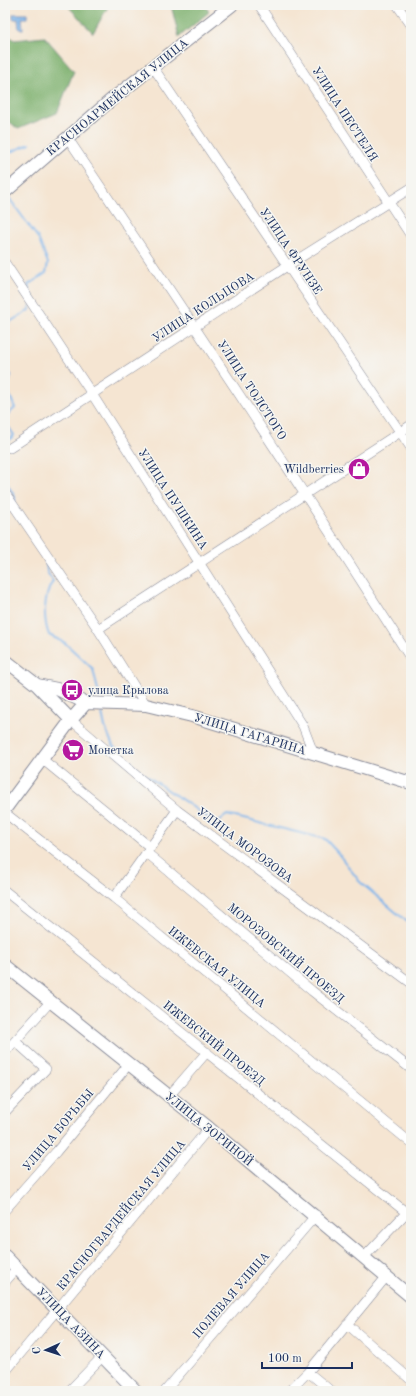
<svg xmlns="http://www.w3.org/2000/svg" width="416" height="1396" font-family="'Old Standard TT',serif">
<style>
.forest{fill:#7aaf6b;stroke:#4a6f64}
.water{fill:#7cb4eb;stroke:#4c72a4}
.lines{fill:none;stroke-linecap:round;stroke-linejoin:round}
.stream{stroke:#7cb4eb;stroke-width:2}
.minor-casing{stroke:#888a98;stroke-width:10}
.major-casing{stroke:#888a98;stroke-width:14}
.minor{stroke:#fff;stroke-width:9}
.major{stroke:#fff;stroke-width:12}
.labels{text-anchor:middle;stroke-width:3;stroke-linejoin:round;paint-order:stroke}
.street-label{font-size:12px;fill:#1b2f5e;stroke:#f6f6f2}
.poi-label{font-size:12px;fill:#1b2f5e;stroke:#f6f6f2;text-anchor:start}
</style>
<rect width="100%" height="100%" fill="#f6f6f2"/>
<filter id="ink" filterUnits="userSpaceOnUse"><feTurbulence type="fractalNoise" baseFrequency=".025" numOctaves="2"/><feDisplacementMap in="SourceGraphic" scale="8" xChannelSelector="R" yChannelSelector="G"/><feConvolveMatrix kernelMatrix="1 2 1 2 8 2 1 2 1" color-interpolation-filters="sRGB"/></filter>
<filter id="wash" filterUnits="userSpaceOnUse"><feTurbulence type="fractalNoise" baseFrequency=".012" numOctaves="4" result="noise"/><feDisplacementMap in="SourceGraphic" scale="16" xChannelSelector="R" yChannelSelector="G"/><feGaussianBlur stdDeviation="0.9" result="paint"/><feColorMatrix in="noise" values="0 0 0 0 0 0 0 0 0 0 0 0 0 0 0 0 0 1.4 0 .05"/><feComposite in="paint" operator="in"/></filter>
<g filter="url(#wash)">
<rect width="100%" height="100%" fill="#f5e5d2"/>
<path class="forest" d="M67 5H109L93 33Z
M171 5H205L209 12 179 37Z
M5 31 14 40 45 37 74 71 57 113 18 129 5 118Z"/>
<path class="water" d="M13 14H27V18H22L23 29H19L18 19H13Z"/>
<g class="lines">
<path class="stream" d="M5 152 8 153 30 144
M5 199 9 198 38 238 48 263 46 273 28 285 31 296
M5 325 29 310 30 305
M5 367 11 375 7 389 15 408 5 417
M5 422 14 435 5 445
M5 480 15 497V502
M46 559 47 572 53 581C43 597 43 619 49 635L65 643 93 669 100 699
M101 708 105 727 113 746 140 771 216 823 227 815 325 839 337 852 360 882 411 925"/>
</g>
</g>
<g filter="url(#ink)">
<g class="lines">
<g class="minor-casing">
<path id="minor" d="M259 5 411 236
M397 5 411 25
M153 67 411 448
M67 137C184 310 299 483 411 659
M5 263 92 394 303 726 313 752
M10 448 287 266 411 188
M5 493 98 629 146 705
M98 629 411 425
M71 720 177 810 411 983
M42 759 150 847
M5 813 114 898 411 1143
M147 853 312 991 411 1069
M5 891 407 1213
M114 898 177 810
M5 1052 51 1001
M169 1096 207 1052
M5 1112 46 1069 16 1042
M5 1210 56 1152 129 1064
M364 1257 410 1209
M5 1282 17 1268
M347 1324 411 1380
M5 1372 209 1128
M308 1372 331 1391
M69 1391 103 1356
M165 1391 316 1215
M289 1391 308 1372 387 1276"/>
</g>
<g class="major-casing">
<path id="major" d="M5 192 111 100 232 5
M5 660 37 685 71 720 86 703 57 689 37 685
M86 703 146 705 192 716 411 783
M5 809 71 720
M5 965 209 1128 411 1297
M5 1256 136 1391"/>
</g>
<use href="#minor" class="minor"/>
<use href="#major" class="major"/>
</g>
</g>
<defs>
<g id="shop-disc" transform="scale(1.15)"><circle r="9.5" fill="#b5179e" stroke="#f6f6f2"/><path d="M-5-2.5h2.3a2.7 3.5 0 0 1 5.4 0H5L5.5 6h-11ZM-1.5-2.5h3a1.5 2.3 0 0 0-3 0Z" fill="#fff"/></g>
<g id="bus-disc" transform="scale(1.15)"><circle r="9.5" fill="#b5179e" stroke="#f6f6f2"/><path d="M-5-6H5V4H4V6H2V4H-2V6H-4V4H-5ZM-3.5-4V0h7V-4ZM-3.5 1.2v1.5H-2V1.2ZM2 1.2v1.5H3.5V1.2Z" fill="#fff"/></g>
<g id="supermarket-disc" transform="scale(1.15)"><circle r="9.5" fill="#b5179e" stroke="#f6f6f2"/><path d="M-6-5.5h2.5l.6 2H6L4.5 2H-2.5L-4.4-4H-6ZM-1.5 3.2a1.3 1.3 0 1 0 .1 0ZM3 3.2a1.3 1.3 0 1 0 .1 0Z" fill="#fff"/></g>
</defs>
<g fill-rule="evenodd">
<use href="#shop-disc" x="359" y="469"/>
<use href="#bus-disc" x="72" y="690"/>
<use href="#supermarket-disc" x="73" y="750"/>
</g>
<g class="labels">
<g class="street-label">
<text transform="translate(117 97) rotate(-39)" y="4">КРАСНОАРМЕЙСКАЯ УЛИЦА</text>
<text transform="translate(345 114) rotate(57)" y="4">УЛИЦА ПЕСТЕЛЯ</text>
<text transform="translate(291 251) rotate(56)" y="4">УЛИЦА ФРУНЗЕ</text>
<text transform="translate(203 307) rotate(-33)" y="4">УЛИЦА КОЛЬЦОВА</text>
<text transform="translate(252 390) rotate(57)" y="4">УЛИЦА ТОЛСТОГО</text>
<text transform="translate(173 499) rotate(57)" y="4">УЛИЦА ПУШКИНА</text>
<text transform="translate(250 734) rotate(17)" y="4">УЛИЦА ГАГАРИНА</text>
<text transform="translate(245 845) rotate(37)" y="4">УЛИЦА МОРОЗОВА</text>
<text transform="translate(286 953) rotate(40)" y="4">МОРОЗОВСКИЙ ПРОЕЗД</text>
<text transform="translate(217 967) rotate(39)" y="4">ИЖЕВСКАЯ УЛИЦА</text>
<text transform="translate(214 1043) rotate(39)" y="4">ИЖЕВСКИЙ ПРОЕЗД</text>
<text transform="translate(209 1129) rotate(39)" y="4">УЛИЦА ЗОРИНОЙ</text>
<text transform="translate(58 1130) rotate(-50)" y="4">УЛИЦА БОРЬБЫ</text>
<text transform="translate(121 1215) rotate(-50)" y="4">КРАСНОГВАРДЕЙСКАЯ УЛИЦА</text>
<text transform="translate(231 1295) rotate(-49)" y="4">ПОЛЕВАЯ УЛИЦА</text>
<text transform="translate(71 1323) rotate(46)" y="4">УЛИЦА АЗИНА</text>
</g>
<g class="poi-label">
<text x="344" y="473" text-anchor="end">Wildberries</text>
<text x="88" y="694">улица Крылова</text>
<text x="88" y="754">Монетка</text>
</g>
</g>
<rect width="416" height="1396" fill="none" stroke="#f6f6f2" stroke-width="20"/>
<g transform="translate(46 1350) rotate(267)" stroke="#f6f6f2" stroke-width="3" paint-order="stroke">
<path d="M0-3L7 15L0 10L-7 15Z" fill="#1b2f5e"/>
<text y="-6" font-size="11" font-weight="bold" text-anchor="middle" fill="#1b2f5e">С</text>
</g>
<path d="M262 1362v6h90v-6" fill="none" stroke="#1b2f5e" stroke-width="2"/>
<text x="268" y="1362" font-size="12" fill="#1b2f5e" stroke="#f6f6f2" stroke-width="3" paint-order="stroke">100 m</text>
</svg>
